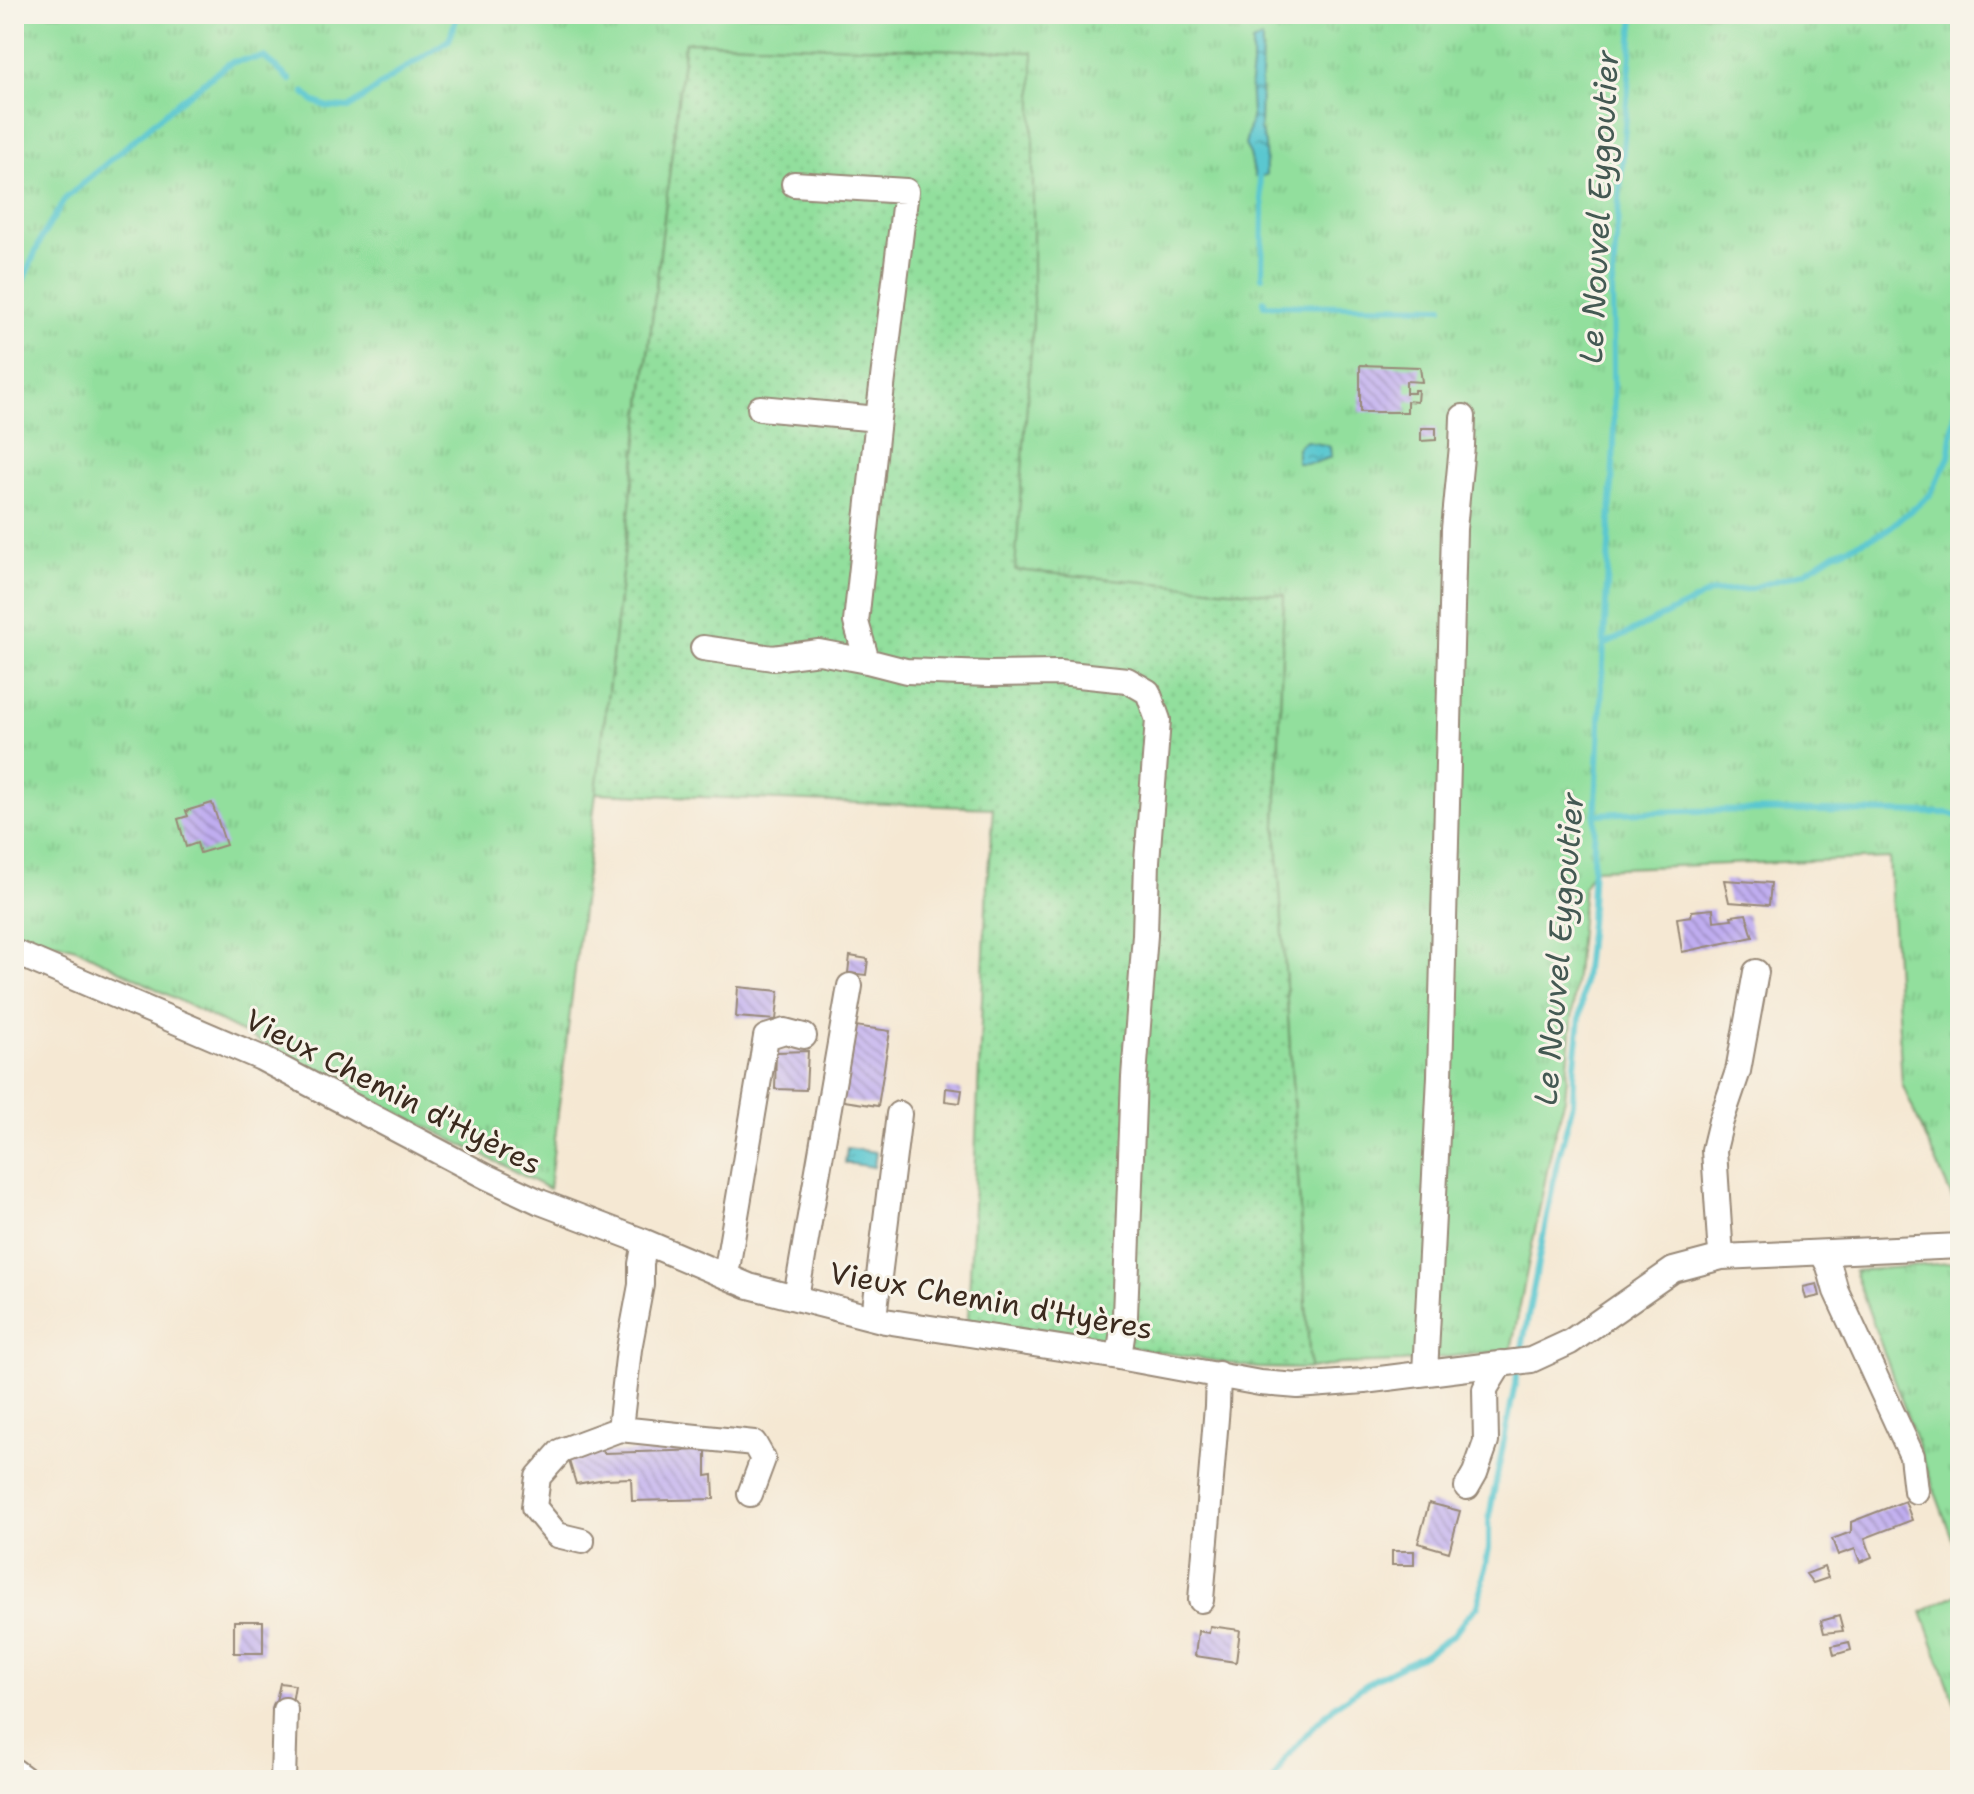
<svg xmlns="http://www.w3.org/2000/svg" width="1974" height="1794" font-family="'Shantell Sans',sans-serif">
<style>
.grass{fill:url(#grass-tufts);stroke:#66845e;stroke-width:2}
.garden{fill:url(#garden-dots);stroke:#66845e;stroke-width:2}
.water{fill:url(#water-ripples);stroke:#4a7877;stroke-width:2}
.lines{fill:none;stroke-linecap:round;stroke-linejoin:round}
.stream{stroke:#5ac7d0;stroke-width:6}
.building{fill:url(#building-back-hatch)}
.minor-casing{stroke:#988978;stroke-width:28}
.minor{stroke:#fff;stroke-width:24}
.labels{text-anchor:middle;stroke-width:6;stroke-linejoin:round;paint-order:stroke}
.street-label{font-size:30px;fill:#3b2a1e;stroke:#f7f3e8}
.water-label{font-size:32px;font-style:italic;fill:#445953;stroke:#f7f3e8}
</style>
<defs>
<pattern id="grass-tufts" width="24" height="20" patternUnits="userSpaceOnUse" patternTransform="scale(2)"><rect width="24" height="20" fill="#92df9d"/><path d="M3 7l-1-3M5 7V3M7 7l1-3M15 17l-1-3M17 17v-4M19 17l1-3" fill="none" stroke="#7fc087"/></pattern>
<pattern id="garden-dots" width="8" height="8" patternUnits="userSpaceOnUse" patternTransform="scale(2)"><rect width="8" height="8" fill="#92df9d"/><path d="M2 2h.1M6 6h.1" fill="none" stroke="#7fc087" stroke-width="1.8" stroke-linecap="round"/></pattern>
<pattern id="water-ripples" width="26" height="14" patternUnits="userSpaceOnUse" patternTransform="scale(2)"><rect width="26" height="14" fill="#5ac7d0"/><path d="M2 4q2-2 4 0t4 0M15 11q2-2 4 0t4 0" fill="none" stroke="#4ca2a8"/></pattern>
<pattern id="building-back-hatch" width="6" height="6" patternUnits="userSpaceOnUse" patternTransform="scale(2)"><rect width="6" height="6" fill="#c0adf0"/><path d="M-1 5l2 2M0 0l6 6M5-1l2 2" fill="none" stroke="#9d8dc2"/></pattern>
</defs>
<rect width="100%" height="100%" fill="#f7f3e8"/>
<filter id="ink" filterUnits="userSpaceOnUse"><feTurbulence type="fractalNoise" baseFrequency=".0125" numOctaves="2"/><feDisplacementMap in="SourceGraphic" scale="16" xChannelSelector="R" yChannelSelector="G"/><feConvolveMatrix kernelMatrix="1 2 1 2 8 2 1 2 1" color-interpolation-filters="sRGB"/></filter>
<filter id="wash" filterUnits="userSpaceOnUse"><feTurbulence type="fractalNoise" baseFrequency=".006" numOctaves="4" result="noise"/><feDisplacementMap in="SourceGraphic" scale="32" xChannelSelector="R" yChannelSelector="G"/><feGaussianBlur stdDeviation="1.8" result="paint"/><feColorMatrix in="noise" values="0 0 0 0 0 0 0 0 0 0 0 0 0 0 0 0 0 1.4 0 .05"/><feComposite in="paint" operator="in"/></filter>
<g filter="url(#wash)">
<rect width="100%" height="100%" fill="#f5e8d3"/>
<path class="grass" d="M14 14H1960V1216L1902 1084 1889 858 1593 869 1584 886 1565 1098 1554 1136 1511 1350 1401 1362 1339 1364 1310 1369 1276 825 1284 596 1014 571 1033 320V53L685 42 549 1189 76 948 14 932Z
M1960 1262V1560L1854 1271Z
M1960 1592V1717L1922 1612Z"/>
<path class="garden" d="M685 42 1033 52V320L1015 570 1284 595 1276 825 1310 1369 1258 1368 968 1320 987 884 993 808 596 793Z"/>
<path class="water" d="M1262 38 1260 129 1265 144 1266 175 1255 177 1250 154 1245 145 1252 114 1250 82 1252 67V43Z
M1308 441C1315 445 1323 443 1330 447L1331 457 1314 463H1297V448L1303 442Z
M847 1148 876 1152 874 1167 845 1163Z"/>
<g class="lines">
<path class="stream" d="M1261 21V14
M304 92 313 101 328 107 349 108 396 74 449 40 458 14
M1258 169 1263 208 1262 277
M14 292 19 290 42 237 65 199 178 102 231 62 264 57 290 80
M1264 301V305L1442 307
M1604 645 1712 592 1748 589 1805 572 1833 554 1884 532 1930 495 1949 457 1960 378
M1596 814C1713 808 1831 811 1949 813L1960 817
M1521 1354 1557 1163 1573 1103 1574 1074 1590 923 1614 445 1612 288 1634 14
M1273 1780 1286 1758 1312 1728 1338 1703 1375 1679 1424 1655 1453 1635 1465 1619 1478 1606 1489 1548V1517L1518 1369"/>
</g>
<g id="blocks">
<path class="building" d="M1360 365 1420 367 1422 382 1406 381V393H1414V390H1418L1417 402 1407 401V412H1360Z
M1421 428H1436V440L1421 441Z
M212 803 226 845 200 853 197 843 186 847 178 819 188 816 186 811Z
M1724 880 1771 883 1769 905 1729 902Z
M1713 909 1714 921 1732 919 1731 916 1746 914 1753 937 1682 952 1677 918 1691 916 1692 911Z
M850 956 868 959 866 975 848 973Z
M738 987 779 991 776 1020 736 1017Z
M848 1025 890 1031 878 1106 837 1100Z
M808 1051 806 1090 775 1089 776 1052Z
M946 1088 962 1090 960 1103 945 1101Z
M1817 1284 1820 1296 1806 1299 1803 1287Z
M599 1442 604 1453 706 1450V1476L713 1475 714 1499 632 1501 631 1478 605 1479 576 1484 567 1454Z
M1905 1501 1912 1520 1865 1538 1872 1557 1860 1562 1855 1549 1838 1555 1832 1539 1851 1532V1522Z
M1429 1503 1460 1511 1449 1552 1418 1543Z
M1392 1551H1414V1565H1392Z
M1824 1567 1828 1578 1813 1583 1806 1574Z
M1839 1616 1843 1631 1824 1633 1821 1621Z
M234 1621H263V1653H234Z
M1210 1626 1240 1630 1236 1662 1195 1656 1198 1631 1209 1633Z
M1849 1642 1851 1650 1834 1655 1832 1646Z
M280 1683 295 1685 292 1703 276 1701Z"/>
</g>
</g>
<g filter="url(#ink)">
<use href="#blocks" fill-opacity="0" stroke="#988978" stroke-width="2"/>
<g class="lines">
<g class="minor-casing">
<path id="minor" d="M794 184 906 191 878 419
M760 408 878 419 856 622 867 661
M703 648 773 658 819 652 867 661 906 671 989 674 1059 673 1127 680 1148 692 1158 720 1147 861 1145 935 1134 1077 1125 1316 1119 1357
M14 952 261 1058 487 1177 540 1202 645 1242 749 1286 885 1321 1119 1357 1260 1383 1298 1386 1364 1381 1531 1360 1570 1342 1673 1270 1722 1257 1960 1246
M1822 1253 1829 1266 1836 1291 1912 1456 1916 1491
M1722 1257 1720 1242 1714 1150 1721 1121 1738 1071 1756 972
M726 1275 766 1037 785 1031 804 1036
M796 1297 850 986
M874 1317 899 1114
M1425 1373 1440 1076 1454 529 1462 446 1463 417
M620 1429 754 1443 763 1459 750 1494
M1467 1487 1475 1473 1486 1442 1485 1389 1501 1363
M582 1541 557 1535 534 1507 538 1477 561 1451 620 1429 629 1349 641 1285V1264L645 1242
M1201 1600 1217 1406 1218 1374
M14 1771 26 1780
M283 1780 285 1710"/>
</g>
<use href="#minor" class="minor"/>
</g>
</g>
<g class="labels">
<g class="street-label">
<text transform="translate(393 1092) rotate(27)" y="10">Vieux Chemin d'Hyères</text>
<text transform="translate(991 1301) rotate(10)" y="10">Vieux Chemin d'Hyères</text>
</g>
<g class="water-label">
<text transform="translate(1599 207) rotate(-87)" y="11">Le Nouvel Eygoutier</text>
<text transform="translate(1559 949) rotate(-85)" y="11">Le Nouvel Eygoutier</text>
</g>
</g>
<rect width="1974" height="1794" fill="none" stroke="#f7f3e8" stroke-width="48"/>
</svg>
